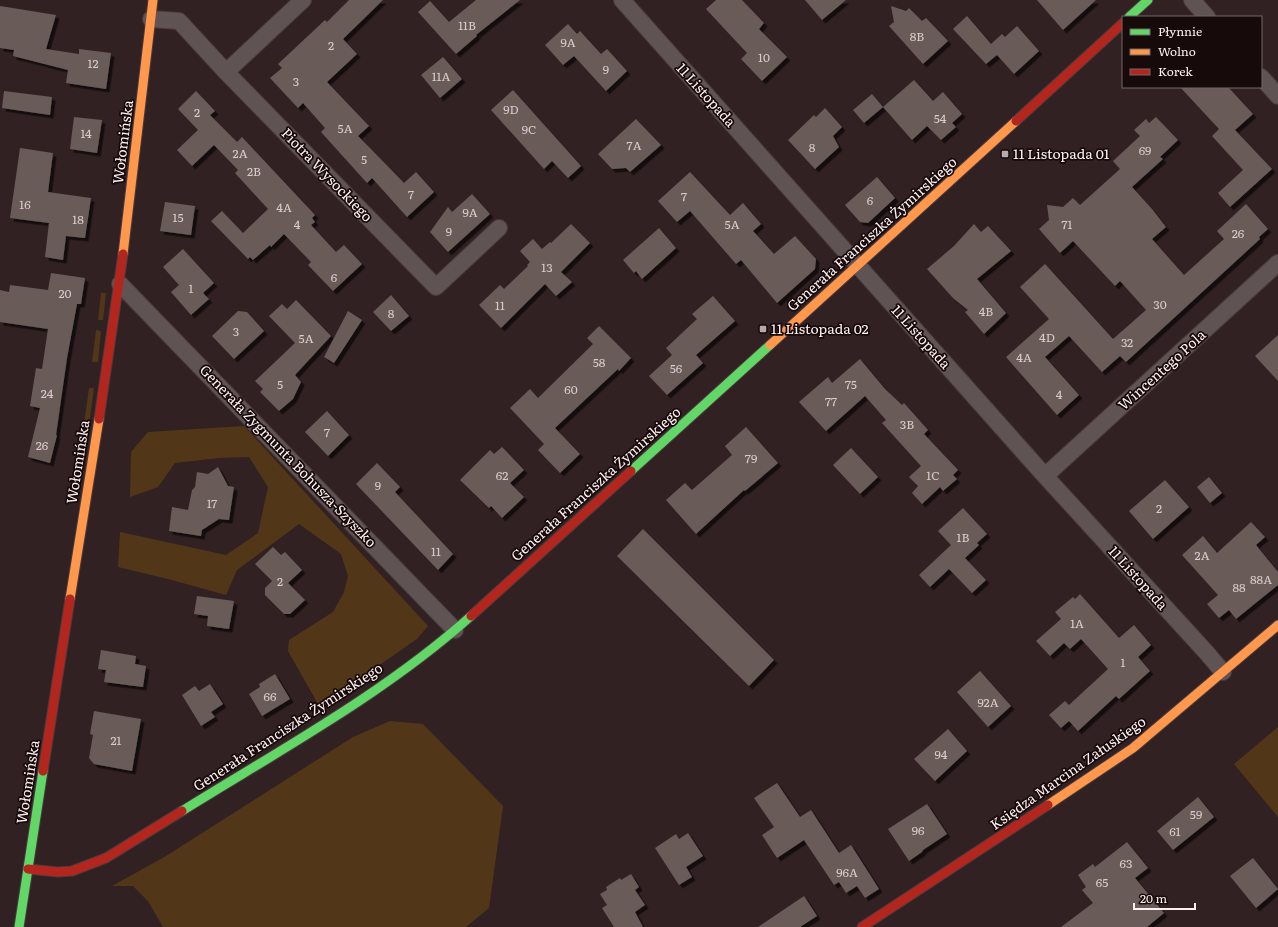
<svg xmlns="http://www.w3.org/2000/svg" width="1278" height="927" font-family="Literata,serif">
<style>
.green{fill:#513717}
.building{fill:#695b59;filter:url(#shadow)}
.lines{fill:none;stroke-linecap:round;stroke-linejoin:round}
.street-casing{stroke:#4a3c3e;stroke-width:18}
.fast-casing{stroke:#4a3c3e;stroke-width:11}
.slow-casing{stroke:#4a3c3e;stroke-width:11}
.jam-casing{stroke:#4a3c3e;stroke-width:11}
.street{stroke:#605354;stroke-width:16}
.fast{stroke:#63d668;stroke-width:9}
.slow{stroke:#ff974d;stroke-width:9}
.jam{stroke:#b3261e;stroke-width:9}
.poi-dot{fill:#b7a8a9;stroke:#170a0b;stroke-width:1.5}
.labels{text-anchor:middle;stroke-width:3.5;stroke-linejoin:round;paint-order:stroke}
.number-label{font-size:12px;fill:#d9cbcb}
.street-label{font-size:14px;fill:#fef0f1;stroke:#170a0b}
.poi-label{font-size:14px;fill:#fef0f1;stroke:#170a0b;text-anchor:start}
</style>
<defs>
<filter id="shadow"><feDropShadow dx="3.5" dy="3.5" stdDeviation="0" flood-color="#0009"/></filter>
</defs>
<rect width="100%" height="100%" fill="#322123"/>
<path class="green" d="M101 293H106L103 320H98Z
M96 330 101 331 98 362H92Z
M89 388H94L87 439 82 438Z
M244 426 428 626 417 639 371 671 318 704 288 651 289 640 333 612 344 592 348 576 341 554 299 524 237 570 226 595 168 579 118 567 120 532 226 555 258 533 268 487 249 457 219 458 175 463 158 487 130 497 131 452 148 432Z
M390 721 423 724 503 806 489 908 466 927H163L148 901 133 886H112L166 856 353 737Z
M1278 727V817L1234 764Z"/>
<path class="building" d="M349 0H383L343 39 357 54 327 82 369 126 358 136 368 146 404 183 416 172 434 192 407 217 372 178 367 183 321 132 325 128 303 103 298 108 270 78 282 68 278 64 325 20 327 22Z
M476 0H520L476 35 477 36 456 54 418 12 430 1 449 22Z
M716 0H742L764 23 759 29 787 57 762 81 741 59 747 53 706 9Z
M805 0H846L822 20Z
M1037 0H1096L1063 30Z
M0 6 56 15 46 49 79 54V49L111 53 106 89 66 83 68 70 13 56 14 50 0 48Z
M891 6 906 11 909 8 922 21 926 18 948 41 923 64 889 26 894 22Z
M967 16 991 44 1002 34 1005 37 1017 26 1039 51 1014 74 997 55 986 64 953 29Z
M568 24 577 34 580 31 601 54 607 49 627 71 606 91 574 56 563 65 545 45Z
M443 57 462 79 440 98 421 75Z
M914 80 933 101 943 92 962 114 952 123 956 127 941 140 927 126 912 140 883 107Z
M1180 87H1228L1253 114 1235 130 1272 169 1230 207 1218 193 1243 170 1212 136 1219 129Z
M513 90 581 166 568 178 552 161 544 169 491 110Z
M4 91 52 97 50 115 2 108Z
M196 91 215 111 210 115 237 142 242 137 315 215 312 218 315 222 311 225 336 252 344 245 362 264 333 291 308 265 311 262 284 234 271 247 270 245 253 260 250 257 248 259 211 221 222 211 243 233 268 209 235 173 238 170 214 145 192 166 177 150 198 130 178 109Z
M872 94 883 107 864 123 853 110Z
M825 108 842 127 833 136 839 147 815 169 788 140 814 115 816 117Z
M74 117 102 120 97 153 70 149Z
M1156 117 1178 140 1160 157 1163 159 1132 187 1152 209 1166 227 1152 239 1184 275 1224 239 1217 231 1246 204 1268 229 1259 237 1260 239 1126 362 1120 356 1102 372 1069 336 1045 357 1079 395 1057 415 1006 357 1049 319 1020 287 1045 264 1113 339 1146 310 1120 281 1115 286 1073 241 1060 253 1039 229 1049 220 1047 205 1063 207 1073 198 1080 205 1120 169 1113 161 1140 136 1134 130 1146 119 1149 123Z
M636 119 661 145 630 172 626 168 612 169 598 154Z
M20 148 53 153 48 192 91 198 85 238 66 236 63 260 45 257 49 223 10 218Z
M690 172 730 215 743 203 761 224 753 231 774 254 795 236 816 259 815 269 777 303 741 260 736 264 690 211 677 222 658 201Z
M877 177 895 198 868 223 860 222 845 205Z
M472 194 490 214 448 252 430 232 448 207 452 212Z
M165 202 195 206 191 235 160 231Z
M571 224 590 243 561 272 572 282 556 296 545 284 501 328 479 305 500 285 504 289 528 266 527 265 530 262 520 251 533 239 542 249 550 242 551 243Z
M974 224 981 232 988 226 1011 251 977 279 1006 313 984 334 965 312 968 310 953 298 927 269 954 246Z
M659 228 676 248 642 279 636 271 634 273 623 260Z
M183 249 214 283 203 293 209 299 191 315 171 292 179 285 163 267Z
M51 273 85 278 81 304H77L67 358 56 435H57L50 463 28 457 40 408 30 406 36 368 42 369 48 329 0 322V290L9 292 10 285 48 290Z
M391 295 409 316 391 331 373 312Z
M713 296 735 321 696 355 703 363 667 395 649 376 672 355 666 348 697 319 692 314Z
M296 300 331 336 295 375 301 382 293 399 279 411 260 392 263 389 255 381 295 343 269 316 282 304 287 309Z
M238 311 247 312 264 331 234 359 212 336Z
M348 311 362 320 334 363 324 357Z
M599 326 631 358 619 371 618 369 555 428 580 454 560 473 538 450 544 444 510 408 530 389 538 398 593 344 587 338Z
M1278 335V381L1255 356Z
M860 359 885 389 902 405 904 403 928 430 924 434 958 470 953 475 957 479 943 491 940 487 922 504 912 493 918 486 909 477 921 466 882 423 886 420 865 396 826 431 799 402 828 377 832 383Z
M327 411 349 435 328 456 305 432Z
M746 427 778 463 745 491 744 490 696 534 666 500 685 483 692 490 732 455 725 446Z
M502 447 524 470 510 483 524 497 502 518 491 506 489 508 460 480 490 450 494 454Z
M851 448 878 477 860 494 833 465Z
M377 463 400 487 395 492 453 554 438 570 356 484Z
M218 467 228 486 234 487 229 520 219 519 202 530 201 536 169 531 172 507 188 510 192 490 195 487 197 472 208 474Z
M1209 477 1222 493 1210 503 1197 487Z
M1165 480 1189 507 1153 539 1129 511Z
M963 508 987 534 977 543 979 545 965 558 986 580 972 593 949 569 930 587 919 575 951 545 938 531Z
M1251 522 1265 537 1256 545 1278 572V585L1236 619 1229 610 1219 618 1207 604 1218 595 1182 555 1203 536 1217 553Z
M643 529 774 660 749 686 617 556Z
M273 547 281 555 285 552 302 570 288 583 305 600 290 614H284L265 595V588L272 581 255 564Z
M1080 594 1119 638 1134 625 1151 645 1138 657 1150 671 1119 699 1116 696 1078 731 1069 721 1061 728 1049 715 1065 701 1069 705 1108 669 1081 639 1070 649 1064 643 1050 656 1036 641 1061 619 1055 612 1073 597 1075 599Z
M197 596 234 601 229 629 207 626 208 616 194 614Z
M101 650 136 656 135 664 146 666 143 687 104 682 106 670 98 669Z
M980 671 1011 706 988 727 957 692Z
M275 674 290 699 262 716 249 694 260 687 259 684Z
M210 684 223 704 211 712 215 717 201 726 182 695 195 686 199 691Z
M94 711 141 719 132 771 94 764 89 758 93 735 90 734Z
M948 729 967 751 935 781 914 759Z
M777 783 800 817 811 810 839 853 851 845 879 889 865 898 857 886 846 893 839 882 834 885 804 840 777 858 762 835 774 827 754 798Z
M1198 797 1214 817 1173 850 1157 831Z
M927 804 947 834 923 850 922 852 909 861 888 829Z
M688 833 703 856 686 867 692 877 679 885 655 848 676 834 679 839Z
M1127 842 1148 868 1135 878 1164 913 1147 927H1061L1093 903 1082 890 1086 887 1078 875 1093 864 1095 867Z
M1253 858 1278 889 1256 908 1230 876Z
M631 874 639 887 635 890 645 905 635 912 643 927H614L602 908 607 905 600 894 607 890 606 887 620 878 621 880Z
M804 896 817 916 800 927H758Z"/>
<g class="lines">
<g class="street-casing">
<path id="street" d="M622 0 1045 476 1206 652 1223 672
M1192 0 1207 17
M151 19 179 21 226 72 436 287 499 228
M226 72 303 0
M1261 77 1278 96
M120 284 455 630
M1045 476 1278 263"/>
</g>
<g class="fast-casing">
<path id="fast" d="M1129 17 1148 0
M631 471 770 345
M182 811C280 750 385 693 471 616
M19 927 43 771"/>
</g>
<g class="slow-casing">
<path id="slow" d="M123 254 153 0
M770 345 1016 121
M70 599 99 419
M1048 805 1133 748 1278 625"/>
</g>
<g class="jam-casing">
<path id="jam" d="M1016 121 1123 23
M99 419 123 254
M471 616 631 471
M43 771 70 599
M28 869 58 872 72 871 106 858 182 811
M862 927 1048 805"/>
</g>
<use href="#street" class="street"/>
<use href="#fast" class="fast"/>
<use href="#slow" class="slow"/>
<use href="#jam" class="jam"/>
</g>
<g class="poi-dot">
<rect x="1001" y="150" width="8" height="8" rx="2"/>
<rect x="759" y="325" width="8" height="8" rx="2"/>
</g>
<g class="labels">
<g class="number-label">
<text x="467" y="30">11B</text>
<text x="917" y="41">8B</text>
<text x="568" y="47">9A</text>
<text x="331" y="50">2</text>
<text x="764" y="62">10</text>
<text x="93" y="68">12</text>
<text x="606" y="74">9</text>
<text x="441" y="81">11A</text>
<text x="296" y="86">3</text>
<text x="511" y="114">9D</text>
<text x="197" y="117">2</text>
<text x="940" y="123">54</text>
<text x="345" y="133">5A</text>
<text x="529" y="134">9C</text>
<text x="86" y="138">14</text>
<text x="634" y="150">7A</text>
<text x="812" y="152">8</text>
<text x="1145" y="155">69</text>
<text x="240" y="158">2A</text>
<text x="364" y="164">5</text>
<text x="254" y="176">2B</text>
<text x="411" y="199">7</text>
<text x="684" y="201">7</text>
<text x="870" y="205">6</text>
<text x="25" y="209">16</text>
<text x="284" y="212">4A</text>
<text x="470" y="217">9A</text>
<text x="178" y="222">15</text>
<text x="78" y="224">18</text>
<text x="297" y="229">4</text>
<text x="732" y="229">5A</text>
<text x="1067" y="229">71</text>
<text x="449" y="236">9</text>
<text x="1238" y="238">26</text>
<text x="547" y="272">13</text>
<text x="334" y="282">6</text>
<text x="191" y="293">1</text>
<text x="65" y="298">20</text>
<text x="1160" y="309">30</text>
<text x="500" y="310">11</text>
<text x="986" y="316">4B</text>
<text x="391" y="318">8</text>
<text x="236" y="336">3</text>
<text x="1047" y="342">4D</text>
<text x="306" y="343">5A</text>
<text x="1127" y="347">32</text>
<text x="1024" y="362">4A</text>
<text x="599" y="367">58</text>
<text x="676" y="373">56</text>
<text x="280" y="389">5</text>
<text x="851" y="389">75</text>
<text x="571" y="394">60</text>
<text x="47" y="398">24</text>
<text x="1059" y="399">4</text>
<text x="831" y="406">77</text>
<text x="907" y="429">3B</text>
<text x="327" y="437">7</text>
<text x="42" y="450">26</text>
<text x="751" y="463">79</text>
<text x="502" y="480">62</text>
<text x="933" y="480">1C</text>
<text x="378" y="490">9</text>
<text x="212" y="508">17</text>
<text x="1159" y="513">2</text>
<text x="963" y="542">1B</text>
<text x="436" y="556">11</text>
<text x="1202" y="560">2A</text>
<text x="1261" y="584">88A</text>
<text x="280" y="586">2</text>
<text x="1239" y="592">88</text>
<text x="1077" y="628">1A</text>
<text x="1123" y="667">1</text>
<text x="270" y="701">66</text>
<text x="988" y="707">92A</text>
<text x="116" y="745">21</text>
<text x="941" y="759">94</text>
<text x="1196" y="819">59</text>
<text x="918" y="835">96</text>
<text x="1175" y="836">61</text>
<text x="1126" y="868">63</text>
<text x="847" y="877">96A</text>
<text x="1102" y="887">65</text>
</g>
<g class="street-label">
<text transform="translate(706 95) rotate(48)" y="5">11 Listopada</text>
<text transform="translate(123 142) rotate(-83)" y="5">Wołomińska</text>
<text transform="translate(327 175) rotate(46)" y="5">Piotra Wysockiego</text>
<text transform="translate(872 234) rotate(-42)" y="5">Generała Franciszka Żymirskiego</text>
<text transform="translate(921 337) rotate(48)" y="5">11 Listopada</text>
<text transform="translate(1162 370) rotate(-42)" y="5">Wincentego Pola</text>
<text transform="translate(288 456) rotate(46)" y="5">Generała Zygmunta Bohusza-Szyszko</text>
<text transform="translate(78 462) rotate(-81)" y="5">Wołomińska</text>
<text transform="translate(596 484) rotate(-42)" y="5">Generała Franciszka Żymirskiego</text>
<text transform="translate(1138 578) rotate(48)" y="5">11 Listopada</text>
<text transform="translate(288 727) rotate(-33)" y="5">Generała Franciszka Żymirskiego</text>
<text transform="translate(1068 773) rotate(-35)" y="5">Księdza Marcina Załuskiego</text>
<text transform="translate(28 782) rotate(-81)" y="5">Wołomińska</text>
</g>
<g class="poi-label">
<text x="1013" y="159">11 Listopada 01</text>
<text x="771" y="334">11 Listopada 02</text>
</g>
</g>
<rect x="1122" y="16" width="140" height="72" fill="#170a0b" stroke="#736667"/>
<rect x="1130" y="29" width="20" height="6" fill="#63d668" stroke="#736667"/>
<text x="1158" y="36" font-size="12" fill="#fef0f1">Płynnie</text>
<rect x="1130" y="49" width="20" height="6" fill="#ff974d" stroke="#736667"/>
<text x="1158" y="56" font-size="12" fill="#fef0f1">Wolno</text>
<rect x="1130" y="69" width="20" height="6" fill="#b3261e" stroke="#736667"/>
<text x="1158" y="76" font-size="12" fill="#fef0f1">Korek</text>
<path d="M1134 903v6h61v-6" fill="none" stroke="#fef0f1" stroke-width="2"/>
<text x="1140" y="903" font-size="12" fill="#fef0f1" stroke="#170a0b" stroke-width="3" paint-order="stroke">20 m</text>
</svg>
